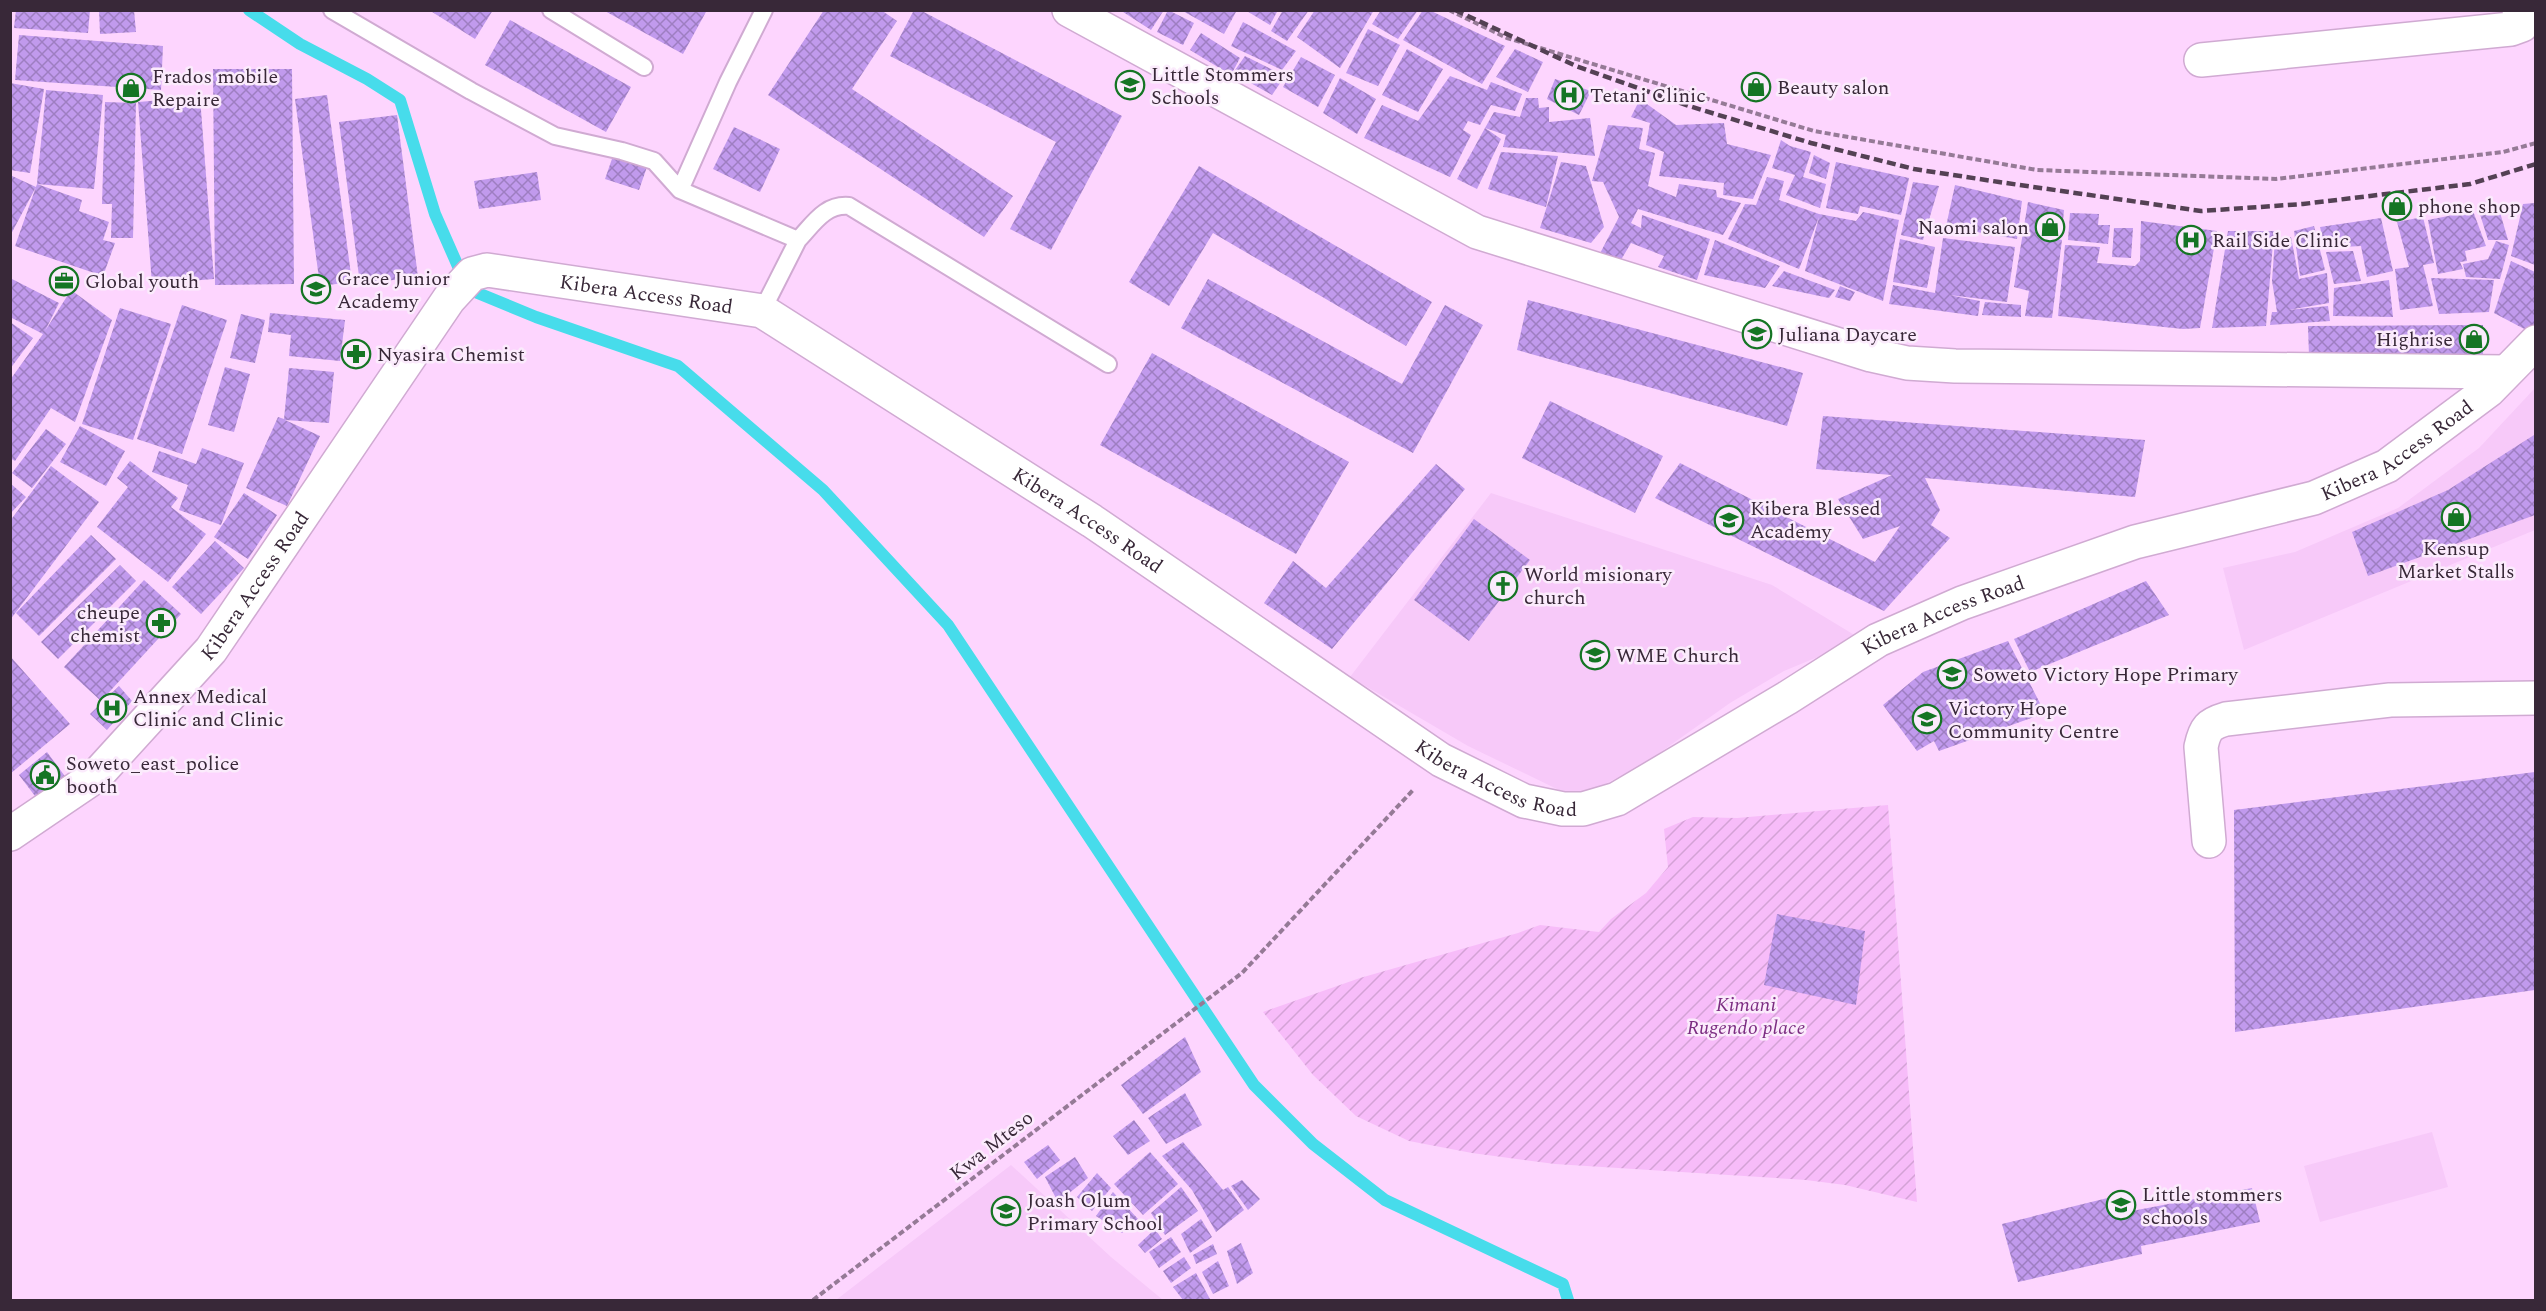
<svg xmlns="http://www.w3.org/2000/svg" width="2546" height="1311" font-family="Spectral,serif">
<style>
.built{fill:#f7c9f9}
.garden{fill:url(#garden-furrows)}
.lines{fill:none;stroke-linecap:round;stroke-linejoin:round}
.stream{stroke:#47dceb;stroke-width:12}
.building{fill:url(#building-cross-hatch)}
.lane-casing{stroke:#d0aad2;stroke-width:20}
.street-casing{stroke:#d0aad2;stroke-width:36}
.path{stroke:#957a96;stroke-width:4;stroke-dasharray:6 3;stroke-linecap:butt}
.lane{stroke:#fff;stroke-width:16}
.street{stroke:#fff;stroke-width:33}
.rail{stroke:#544154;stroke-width:4.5;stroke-dasharray:9 4.5;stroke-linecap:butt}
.labels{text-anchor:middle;stroke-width:5;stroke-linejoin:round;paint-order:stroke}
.poi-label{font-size:20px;fill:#382838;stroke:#fbebfc;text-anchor:start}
.street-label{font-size:20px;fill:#382838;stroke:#fbebfc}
.park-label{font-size:20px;font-style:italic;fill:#7c2d82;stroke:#fbebfc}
</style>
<defs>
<pattern id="garden-furrows" width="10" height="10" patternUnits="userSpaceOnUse" patternTransform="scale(1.5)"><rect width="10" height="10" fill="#f7bcf9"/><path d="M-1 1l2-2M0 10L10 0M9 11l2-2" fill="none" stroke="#d4a2d6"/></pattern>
<pattern id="building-cross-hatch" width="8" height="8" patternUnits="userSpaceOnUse" patternTransform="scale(1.5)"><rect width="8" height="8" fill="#c19aed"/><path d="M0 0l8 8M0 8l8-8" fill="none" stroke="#9e7ec1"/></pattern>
</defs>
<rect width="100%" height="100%" fill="#fdd5fe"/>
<path class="built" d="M2535 388V530L2244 650 2223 568 2295 552 2398 508 2479 448Z
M1491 493 1772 585 1861 639 1784 671 1730 703 1641 766 1601 786 1576 793 1559 790 1468 746 1350 677Z
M2432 1132 2448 1187 2320 1222 2304 1166Z
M1011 1165 1111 1257 1163 1300H836Z"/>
<path class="garden" d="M1888 805 1917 1202 1845 1185 1806 1180 1555 1164 1472 1153 1409 1141 1356 1116 1313 1075 1263 1012 1360 978 1518 933 1540 925 1599 932 1611 919 1646 893 1668 867 1664 829 1693 817 1737 818Z"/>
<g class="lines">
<path class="stream" d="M249 10 300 44 367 79 400 100 435 214 468 289 536 317 678 366 823 490 948 625 1254 1085 1313 1144 1385 1200 1563 1284 1568 1300"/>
</g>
<path class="building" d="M16 10H90L88 33 14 28Z
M99 10H134L136 32 100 34Z
M429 10H493L475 39Z
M603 10H707L683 54Z
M824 10H881L897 21 852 89 1013 196 984 237 768 95Z
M914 10H920L1122 116 1051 250 1010 229 1056 142 890 56Z
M1120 10H1164L1151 30Z
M1168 10 1194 23 1183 45 1157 32Z
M1181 10H1237L1224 34Z
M1245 10H1278L1270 25Z
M1283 10H1309L1287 41 1271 31Z
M1315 10H1374L1340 68 1297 37Z
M1381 10H1418L1398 39 1372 24Z
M1423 10H1429L1505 46 1482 84 1403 40Z
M510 20 631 87 606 132 485 65Z
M1243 22 1296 51 1282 70 1231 46Z
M1368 29 1400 45 1378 86 1346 73Z
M1201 33 1240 58 1231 75 1190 50Z
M19 35 163 46 161 90 15 80Z
M1407 49 1443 69 1418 112 1382 95Z
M1515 49 1543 62 1528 92 1496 77Z
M1245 56 1285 76 1272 95 1233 73Z
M1301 57 1335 75 1318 107 1283 87Z
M213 69H292L294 284 215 285Z
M1450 76 1487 90 1491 82 1522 94 1515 111 1491 105 1480 125 1468 121 1463 130 1471 135 1450 177 1364 138 1382 105 1418 121Z
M1340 78 1376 99 1357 134 1323 113Z
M1555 79 1591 91 1579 115 1547 99Z
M10 83 44 89 30 173 10 170Z
M46 90 103 95 94 189 37 184Z
M327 95 352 282 320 286 295 99Z
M200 97 214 279 152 284 138 102Z
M1526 98H1538L1539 108 1549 107V122L1590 118 1595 156 1503 147 1506 135 1485 128 1494 112 1520 117Z
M1640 99 1676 125 1724 123 1727 144 1771 155 1753 199 1723 195 1724 183 1659 176 1664 152 1646 145 1650 123 1631 117Z
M105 102 136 103 133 238H111L112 204H102Z
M397 115 418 277 360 284 339 122Z
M1608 125 1643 128 1639 149 1655 153 1648 186 1676 197 1679 184 1716 190 1717 197 1741 203 1723 235 1638 209 1631 223 1641 228 1642 215 1710 239 1697 280 1658 267 1664 256 1631 243 1615 270 1596 261 1619 217 1603 182 1592 181Z
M734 127 780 149 760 192 713 169Z
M1485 128 1501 139 1477 189 1457 179Z
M1781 140 1790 146 1811 152 1803 177 1826 184 1820 208 1786 195 1795 175 1772 168Z
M1501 152 1558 156 1546 207 1488 189Z
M614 153 648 164 639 190 605 179Z
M1814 155 1830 163 1826 179 1809 173Z
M1561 162 1586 166 1604 227 1591 243 1540 228Z
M1836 162 1909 178 1901 215 1860 206 1858 214 1826 208Z
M1199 166 1432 302 1406 346 1213 233 1169 306 1129 282Z
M537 172 541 200 479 209 474 181Z
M10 175 36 187 10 236Z
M1767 177 1784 181 1779 200 1819 214 1856 221 1863 212 1899 220 1883 301 1805 271 1819 217 1799 269 1728 239 1745 204 1756 205Z
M1913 182 1939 186 1923 240 1901 235Z
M37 184 82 200 79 211 109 222 103 240 115 243 103 276 15 246Z
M1955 185 2022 201 2017 239 1971 231V236L1945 231Z
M2028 202 2064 210 2062 233 2045 230 2044 236 2062 240 2052 318 2025 316 2029 291 2014 287Z
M2535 203V265L2511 256 2523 204Z
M2499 209 2508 240H2488L2479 211Z
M2473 211 2486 246 2465 251 2467 261 2460 262 2463 269 2438 274 2428 220Z
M2070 213 2099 214 2098 225H2110L2108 244 2068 240Z
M2423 217 2434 263 2423 265 2433 306 2400 310 2395 269 2409 267 2397 222Z
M2381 218 2393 271 2367 277 2361 246 2325 248 2320 227Z
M2141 221 2217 231 2200 328 2183 329 2058 316 2065 245 2100 247 2097 263 2135 266 2140 261Z
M2314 226 2325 270 2300 276 2294 231Z
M2114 228H2133L2131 258 2112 257Z
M2228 231H2274L2266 326 2212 328Z
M2291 237 2299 279 2327 273 2329 303 2288 310 2328 306 2330 321 2270 325 2272 312H2277L2272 281 2275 239Z
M1943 238 2015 247 2007 302 1949 295 1980 301 1978 316 1889 304 1893 285 1935 293Z
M1900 239 1935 247 1927 288 1893 282Z
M1715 240 1780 266 1765 288 1704 275Z
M2496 241 2509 245 2500 279 2466 277 2463 264 2488 259Z
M2353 251 2361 281 2334 284 2326 252Z
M2511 261 2535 272V325L2530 332 2494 313Z
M1784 271 1835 290 1829 298 1772 286Z
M10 278 59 303 45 331 71 290 112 320 75 422 51 408 15 461 10 458V380L43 334 10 317Z
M2431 278 2494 280 2489 312 2439 314Z
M1208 279 1402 384 1445 305 1483 325 1413 453 1181 328Z
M2389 280 2393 317 2333 316 2334 288Z
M1840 286 1855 292 1850 301 1835 297Z
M1528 300 1803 373 1787 426 1517 350Z
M1985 302 2021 305V317L1982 315Z
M182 305 227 320 182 454 137 439Z
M120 308 171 324 133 440 82 424Z
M270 313 345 320 340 361 289 356 291 335 268 332Z
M241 314 265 320 255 363 230 358Z
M10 322 33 338 10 369Z
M2483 325V355L2309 356 2308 326Z
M1152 353 1349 462 1296 554 1100 445Z
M225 367 250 374 234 432 208 425Z
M289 368 334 372 329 423 285 420 320 436 287 506 246 488 278 417 284 419Z
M1550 401 1663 456 1635 513 1522 458Z
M1823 416 2145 440 2135 497 1925 478 1940 510 1931 525 1950 538 1884 611 1655 498 1680 463 1875 562 1900 526 1863 539 1838 499 1892 475 1816 469Z
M80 426 125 451 106 486 60 462Z
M46 429 66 444 32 488 12 473Z
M2534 435 2535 515 2368 576 2352 532 2448 490Z
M202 448 244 463 221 525 179 510 188 485 152 472 159 451 196 464Z
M130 461 178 498 171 507 206 534 168 582 97 527 128 487 117 478Z
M1436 464 1465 489 1332 649 1264 603 1293 561 1326 588Z
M51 466 99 502 10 620V521Z
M10 483 26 497 10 514Z
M244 493 277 515 248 559 214 537Z
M1474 519 1530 560 1469 641 1414 600Z
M91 535 116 559 39 636 16 613Z
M215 541 244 568 201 614 172 587Z
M120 565 136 581 58 659 41 642Z
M144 580 181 614 101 701 64 667Z
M2146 581 2169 615 2030 672 2014 639Z
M2008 641 2045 713 1939 751 1934 741 1917 751 1883 705 1923 672Z
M10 656 70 724 10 774Z
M119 686 132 701 107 730 90 714Z
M47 752 67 779 38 800 19 775Z
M2535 772V990L2235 1032 2234 810Z
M1777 914 1865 931 1856 1005 1764 985Z
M1185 1037 1201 1072 1143 1114 1121 1085Z
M1185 1093 1202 1125 1166 1144 1148 1118Z
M1134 1120 1150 1141 1128 1155 1113 1136Z
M1183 1142 1223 1190 1228 1187 1244 1210 1216 1232 1192 1190 1162 1156Z
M1048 1145 1060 1160 1037 1179 1024 1162Z
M1150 1152 1178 1184 1143 1215 1114 1184Z
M1075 1157 1088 1178 1058 1202 1045 1177Z
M1097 1173 1111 1188 1092 1211 1077 1197Z
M1242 1180 1260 1199 1248 1210 1231 1186Z
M1181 1187 1198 1211 1165 1235 1151 1213Z
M2252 1188 2260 1222 2141 1246 2142 1254 2018 1282 2002 1224 2128 1193 2132 1211Z
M1113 1192 1138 1219 1122 1233 1096 1216Z
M1201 1219 1212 1237 1190 1253 1181 1234Z
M1155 1229 1162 1239 1145 1253 1138 1245Z
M1171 1237 1181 1252 1159 1268 1149 1252Z
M1241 1243 1253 1273 1237 1284 1227 1251Z
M1213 1244 1217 1254 1196 1264 1193 1255Z
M1184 1257 1191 1268 1171 1283 1163 1271Z
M1218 1261 1229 1286 1213 1294 1202 1272Z
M1196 1273 1210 1299 1183 1300 1173 1287Z"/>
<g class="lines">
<g class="lane-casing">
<path id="lane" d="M332 10 471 91 555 136 622 151 654 161 680 190 798 240 762 311
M551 10 644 67
M680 190 728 82 764 10
M798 240C814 223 825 204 849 206L1108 364"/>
</g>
<g class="street-casing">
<g id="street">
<path d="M1069 10 1477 232 1871 355 1907 363 1955 366 2505 372"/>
<path d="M2201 60 2511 29 2522 25 2519 10"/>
<path id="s1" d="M10 834 97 775 211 650 449 299 472 274 487 270 762 311 1092 521 1441 760 1524 801 1563 809H1583L1617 799 1787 698 1878 640 1962 603 2135 542 2314 498 2387 466 2489 390 2536 342"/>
<path d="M2209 841 2201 747C2205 728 2209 724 2226 719L2390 700 2536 698"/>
</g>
</g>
<path class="path" d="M1449 10 1507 38 1814 131 2037 170 2276 179 2503 152 2536 143
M813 1300 1242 973 1414 789"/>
<use href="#lane" class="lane"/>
<use href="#street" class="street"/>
<path class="rail" d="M1455 10 1576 66 1689 106 1811 143 1914 169 1999 182 2201 211 2303 204 2470 184 2536 164"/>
</g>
<defs>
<g id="school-ring" transform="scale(1.5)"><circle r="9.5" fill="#fbebfc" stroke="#157524" stroke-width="1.5"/><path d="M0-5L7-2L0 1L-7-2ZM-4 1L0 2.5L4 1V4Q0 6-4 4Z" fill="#157524"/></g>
<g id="shop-ring" transform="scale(1.5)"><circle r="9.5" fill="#fbebfc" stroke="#157524" stroke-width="1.5"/><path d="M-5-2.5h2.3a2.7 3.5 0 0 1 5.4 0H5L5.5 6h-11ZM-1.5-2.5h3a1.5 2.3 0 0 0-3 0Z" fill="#157524"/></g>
<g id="hospital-ring" transform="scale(1.5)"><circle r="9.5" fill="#fbebfc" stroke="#157524" stroke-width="1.5"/><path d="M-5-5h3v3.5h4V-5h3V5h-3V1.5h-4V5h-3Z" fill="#157524"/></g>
<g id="office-ring" transform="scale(1.5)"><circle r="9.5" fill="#fbebfc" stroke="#157524" stroke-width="1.5"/><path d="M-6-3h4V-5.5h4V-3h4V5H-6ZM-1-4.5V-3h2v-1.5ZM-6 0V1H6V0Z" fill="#157524"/></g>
<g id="pharmacy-ring" transform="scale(1.5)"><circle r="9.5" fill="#fbebfc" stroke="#157524" stroke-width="1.5"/><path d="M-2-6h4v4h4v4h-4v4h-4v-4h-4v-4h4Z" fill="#157524"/></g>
<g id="church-ring" transform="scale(1.5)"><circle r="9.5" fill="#fbebfc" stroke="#157524" stroke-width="1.5"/><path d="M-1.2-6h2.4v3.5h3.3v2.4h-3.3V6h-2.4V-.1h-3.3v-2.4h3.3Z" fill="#157524"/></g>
<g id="civic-ring" transform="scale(1.5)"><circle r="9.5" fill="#fbebfc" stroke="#157524" stroke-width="1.5"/><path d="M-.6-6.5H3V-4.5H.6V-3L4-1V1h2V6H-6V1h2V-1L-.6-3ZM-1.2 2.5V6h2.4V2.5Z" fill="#157524"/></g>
</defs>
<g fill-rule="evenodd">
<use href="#school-ring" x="1130" y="85"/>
<use href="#shop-ring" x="1756" y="87"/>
<use href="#shop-ring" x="131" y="88"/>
<use href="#hospital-ring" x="1569" y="95"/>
<use href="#shop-ring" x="2397" y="206"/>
<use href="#shop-ring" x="2050" y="227"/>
<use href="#hospital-ring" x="2191" y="240"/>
<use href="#office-ring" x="64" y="281"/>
<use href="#school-ring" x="316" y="289"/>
<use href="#school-ring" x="1757" y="334"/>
<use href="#shop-ring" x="2474" y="339"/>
<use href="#pharmacy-ring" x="356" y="354"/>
<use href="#shop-ring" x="2456" y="517"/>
<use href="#school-ring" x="1729" y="520"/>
<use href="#church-ring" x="1503" y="586"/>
<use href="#pharmacy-ring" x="161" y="623"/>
<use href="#school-ring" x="1595" y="655"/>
<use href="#school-ring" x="1952" y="674"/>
<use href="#hospital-ring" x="112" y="708"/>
<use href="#school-ring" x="1927" y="719"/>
<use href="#civic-ring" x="45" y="775"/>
<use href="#school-ring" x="2121" y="1205"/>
<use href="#school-ring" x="1006" y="1211"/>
</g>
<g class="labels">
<g class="poi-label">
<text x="1151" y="81">Little Stommers<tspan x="1151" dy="23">Schools</tspan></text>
<text x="152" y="83">Frados mobile<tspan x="152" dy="23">Repaire</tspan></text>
<text x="1777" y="94">Beauty salon</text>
<text x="1590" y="102">Tetani Clinic</text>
<text x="2418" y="213">phone shop</text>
<text x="2029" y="234" text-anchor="end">Naomi salon</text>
<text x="2212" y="247">Rail Side Clinic</text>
<text x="337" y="285">Grace Junior<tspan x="337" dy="23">Academy</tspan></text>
<text x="85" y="288">Global youth</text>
<text x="1778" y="341">Juliana Daycare</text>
<text x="2453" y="346" text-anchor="end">Highrise</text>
<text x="377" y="361">Nyasira Chemist</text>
<text x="1750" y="515">Kibera Blessed<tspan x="1750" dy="23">Academy</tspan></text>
<text x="2456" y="555" text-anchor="middle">Kensup<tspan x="2456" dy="23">Market Stalls</tspan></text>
<text x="1524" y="581">World misionary<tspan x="1524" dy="23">church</tspan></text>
<text x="140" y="619" text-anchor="end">cheupe<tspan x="140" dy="23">chemist</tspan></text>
<text x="1616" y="662">WME Church</text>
<text x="1973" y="681">Soweto Victory Hope Primary</text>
<text x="133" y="703">Annex Medical<tspan x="133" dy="23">Clinic and Clinic</tspan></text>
<text x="1948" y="715">Victory Hope<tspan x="1948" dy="23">Community Centre</tspan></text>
<text x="66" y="770">Soweto_east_police<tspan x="66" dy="23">booth</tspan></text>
<text x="2142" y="1201">Little stommers<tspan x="2142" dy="23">schools</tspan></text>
<text x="1027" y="1207">Joash Olum<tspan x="1027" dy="23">Primary School</tspan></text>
</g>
<g class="street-label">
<text dy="7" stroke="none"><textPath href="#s1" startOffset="909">Kibera Access Road</textPath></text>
<text dy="7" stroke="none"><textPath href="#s1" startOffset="2889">Kibera Access Road</textPath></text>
<text dy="7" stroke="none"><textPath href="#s1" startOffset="1413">Kibera Access Road</textPath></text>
<text dy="7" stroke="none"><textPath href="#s1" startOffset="352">Kibera Access Road</textPath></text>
<text dy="7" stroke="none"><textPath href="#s1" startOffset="2403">Kibera Access Road</textPath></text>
<text dy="7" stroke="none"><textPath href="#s1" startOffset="1899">Kibera Access Road</textPath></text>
<text transform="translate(991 1145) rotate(-38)" y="7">Kwa Mteso</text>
</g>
<g class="park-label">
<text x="1746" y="1011">Kimani<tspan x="1746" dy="23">Rugendo place</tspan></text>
</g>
</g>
<rect width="2546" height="1311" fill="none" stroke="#382838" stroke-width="24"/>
</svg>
